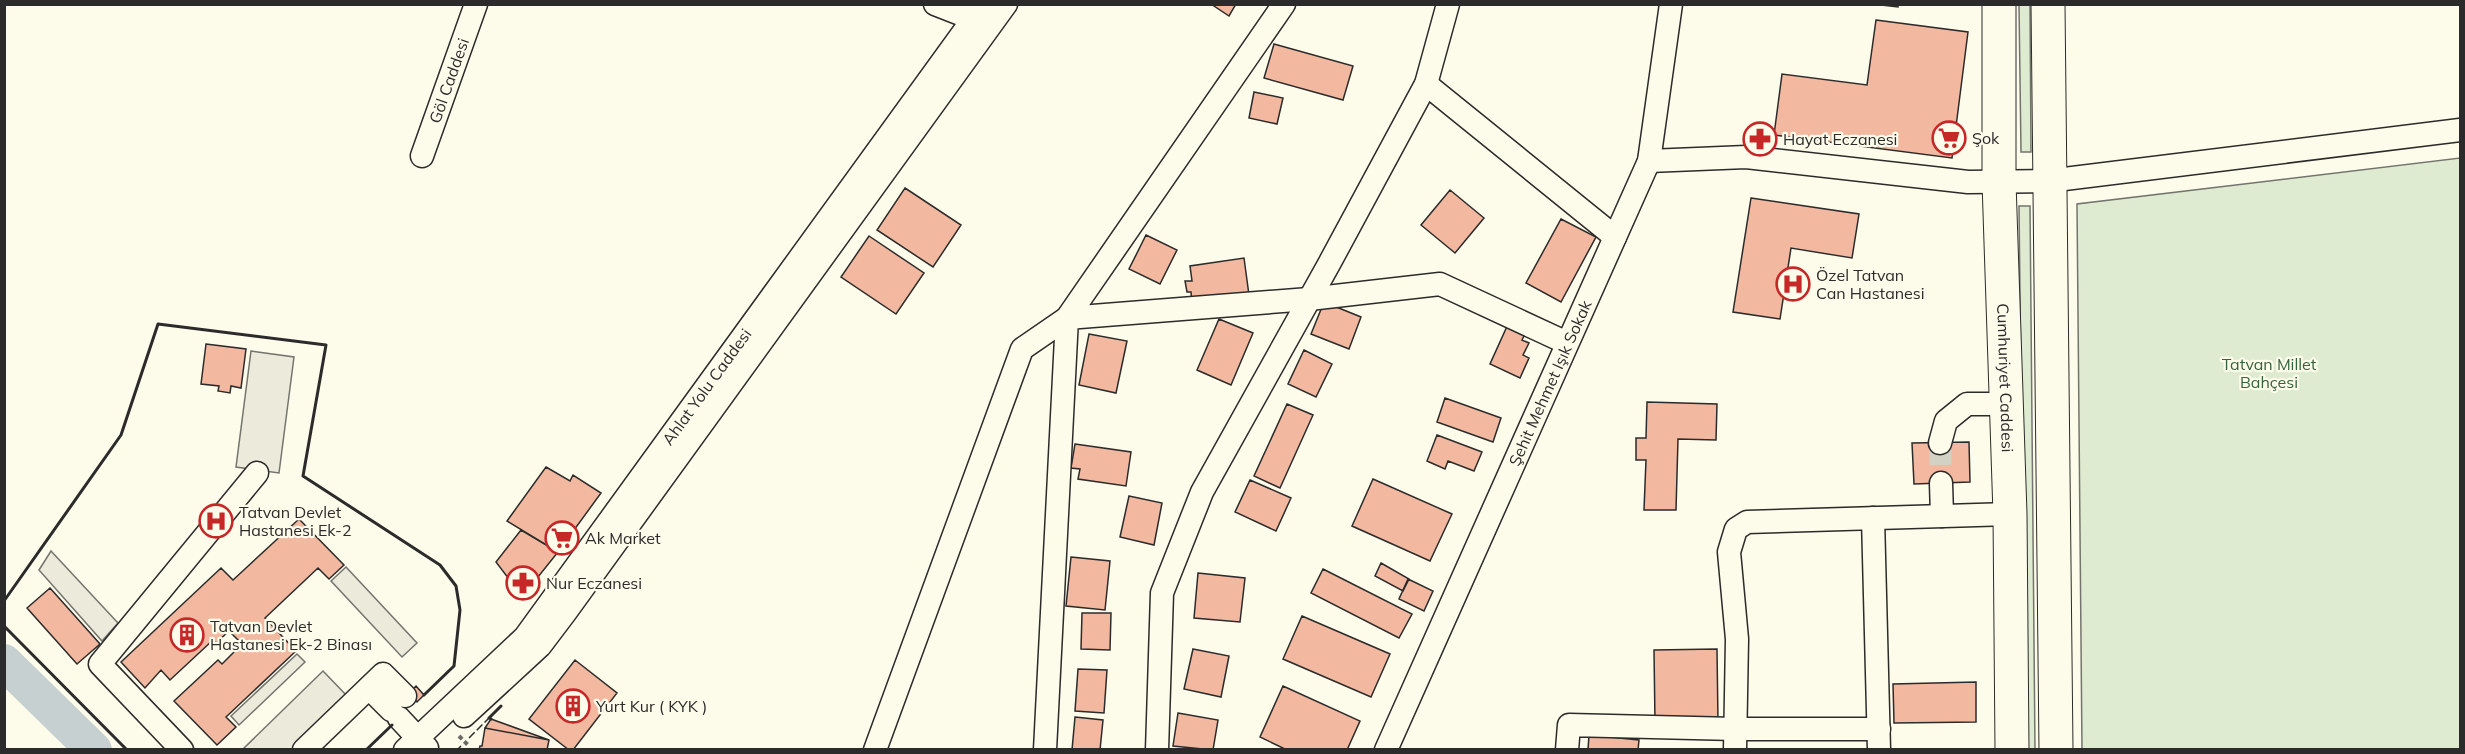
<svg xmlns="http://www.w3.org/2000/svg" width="2465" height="754" font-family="Mulish,sans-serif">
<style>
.green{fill:#deebd1;stroke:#74746e;stroke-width:1.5}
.parking{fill:#eceadb;stroke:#74746e;stroke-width:1.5}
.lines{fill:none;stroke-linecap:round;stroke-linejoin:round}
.river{stroke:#c7d0d0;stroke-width:36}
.building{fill:#f2b8a0;stroke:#2b2b2b;stroke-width:1.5}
.minor-tunnel{stroke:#d3d1c4;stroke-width:22;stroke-dasharray:22 11;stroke-linecap:butt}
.minor-casing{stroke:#2b2b2b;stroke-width:25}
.highway-casing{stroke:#2b2b2b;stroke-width:35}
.path{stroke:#6a6964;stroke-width:4;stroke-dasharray:4.5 3;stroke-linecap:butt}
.minor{stroke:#fdfbea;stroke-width:22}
.highway{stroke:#fdfbea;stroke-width:33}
.fence{stroke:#2b2b2b;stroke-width:1.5;stroke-dasharray:8 3;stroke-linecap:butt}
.wall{stroke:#2b2b2b;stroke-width:3}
.labels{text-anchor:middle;stroke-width:4.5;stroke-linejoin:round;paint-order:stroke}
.street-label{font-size:16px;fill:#2b2b2b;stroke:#fdfbea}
.poi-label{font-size:16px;fill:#2b2b2b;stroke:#fdfbea;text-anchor:start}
.park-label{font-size:16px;fill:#34623c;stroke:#fdfbea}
</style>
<rect width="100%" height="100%" fill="#fdfbea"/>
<path class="green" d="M2019 5H2030L2031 152H2021Z
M2460 158V749H2082L2077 204Z
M2019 206H2030L2035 750 2025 749Z"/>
<path class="parking" d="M251 351 294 357 279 473 236 467Z
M51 551 118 623 102 641 39 570Z
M346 567 417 643 402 657 331 581Z
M297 654 305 662 239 725 231 716Z
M323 671 348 697 294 749 242 750Z"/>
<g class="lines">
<path class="river" d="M4 662 94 750"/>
</g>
<path class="building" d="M1211 4H1236L1229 16Z
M1872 4H1898V7Z
M1876 20 1968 32 1952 158 1774 135 1782 74 1867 85Z
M1274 44 1353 66 1343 100 1264 78Z
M1254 92 1283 98 1277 124 1249 118Z
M905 188 961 225 933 267 877 230Z
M1450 190 1484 218 1455 253 1421 225Z
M1751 198 1859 214 1852 258 1791 248 1780 319 1733 312Z
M1561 219 1596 237 1561 302 1526 283Z
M1146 235 1177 250 1160 284 1129 269Z
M869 236 924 273 896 314 841 277Z
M1244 258 1249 295 1192 304 1191 292H1187L1185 281H1192L1190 266Z
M1324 302 1361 317 1349 349 1311 334Z
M1219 319 1253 333 1231 385 1197 370Z
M1509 322 1527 330 1522 340 1529 343 1523 355 1529 358 1520 378 1490 364Z
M1089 334 1127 341 1116 393 1079 385Z
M206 344 246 349 241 388 231 386 230 393 218 391 219 386 201 384Z
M1304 350 1332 364 1316 397 1288 384Z
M1445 398 1501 418 1493 442 1437 422Z
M1647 402 1717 404 1716 440 1678 439 1676 510H1644L1646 460H1636V438H1646Z
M1287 404 1313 415 1280 488 1254 476Z
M1437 435 1482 452 1474 471 1448 461 1445 469 1427 461Z
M1969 442 1970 482 1914 484 1912 443Z
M1075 444 1131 452 1126 486 1078 479 1080 469 1071 468Z
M546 467 570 481 573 475 601 493 558 552 507 521Z
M1373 479 1452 514 1430 561 1352 526Z
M1250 480 1291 498 1276 531 1235 512Z
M1129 496 1162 503 1154 545 1120 537Z
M299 519 344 565 329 579 318 568 265 618 296 651 226 717 236 727 217 745 174 701 218 660 222 664 242 644 229 631 216 643 213 640 170 680 161 670 145 688 121 662 221 568 233 580Z
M521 530 558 552 534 582 514 593 509 579 496 562Z
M1071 557 1110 561 1105 610 1066 606Z
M1381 563 1409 579 1403 591 1375 576Z
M1323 569 1412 614 1399 638 1311 593Z
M1198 573 1245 578 1240 622 1194 618Z
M1408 579 1433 591 1424 611 1399 599Z
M50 588 100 644 77 664 27 608Z
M1082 613H1111L1110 650 1081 649Z
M1302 616 1390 654 1371 697 1283 659Z
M1193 649 1229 656 1221 697 1184 689Z
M1717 649 1718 722 1655 723 1654 650Z
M575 660 617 693 573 750H569L529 719Z
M1078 669 1107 670 1104 713 1075 711Z
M1976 682V722L1894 723 1893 684Z
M416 686 424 695 417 702 409 693Z
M1283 686 1360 721 1347 750H1287L1260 737Z
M1178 713 1218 720 1213 750 1173 746Z
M1075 717 1103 720 1100 750H1072Z
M491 719 549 740 485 728Z
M485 728 549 740 547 750H479L480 746H482Z
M1589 735 1639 740 1638 750H1588Z"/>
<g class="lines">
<path class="minor-tunnel" d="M1940 443 1941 483"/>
<g class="minor-casing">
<g id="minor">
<path d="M935 4 986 24"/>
<path d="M1426 84 1615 237"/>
<path id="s1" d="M422 156 476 4"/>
<path d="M1649 161 1746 157 1968 182 2048 181 2460 130"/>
<path d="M1940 443 1946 421 1967 404H2006"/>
<path d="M1941 483 1942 516"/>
<path d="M1873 518 1879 750"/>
<path d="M369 688 391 710"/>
<path d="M464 716 540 646 565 613 1006 4"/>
<path d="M399 718 427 748"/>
<path d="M182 750 100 664 257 473"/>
<path d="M304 750 383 674 405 696"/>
<path id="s2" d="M405 750 525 637 984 4"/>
<path d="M875 750 1022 349 1067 318 1284 4"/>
<path d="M1045 750 1067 318 1309 299 1440 284 1567 343"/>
<path d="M1157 750 1162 593 1202 492 1329 264 1426 84 1448 4"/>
<path id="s3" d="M1386 750 1649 161 1671 4"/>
<path d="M1567 750 1569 725 1735 729H1879"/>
<path d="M1735 750 1737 639 1729 552 1736 529 1747 522 2010 514"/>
</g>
</g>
<g class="highway-casing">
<g id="highway">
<path id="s4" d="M1999 4V182L2010 514 2012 750"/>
<path d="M2048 4 2056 750"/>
</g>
</g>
<path class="path" d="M459 736 469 746"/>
<use href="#minor" class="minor"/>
<use href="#highway" class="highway"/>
<path class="fence" d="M469 738 489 718
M457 750 461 746"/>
<path class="wall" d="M4 601 121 435 158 324 326 345 303 476 440 565 456 586 460 610 454 666 424 695
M4 626 127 750
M491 719 489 718 501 706
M366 750 392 725"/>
</g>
<defs>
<g id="supermarket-ring" transform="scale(1.725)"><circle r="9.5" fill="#fdfbea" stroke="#c62828" stroke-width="1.5"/><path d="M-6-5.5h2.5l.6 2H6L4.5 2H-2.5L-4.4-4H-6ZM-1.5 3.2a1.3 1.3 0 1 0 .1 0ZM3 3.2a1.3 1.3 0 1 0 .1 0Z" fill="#c62828"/></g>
<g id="pharmacy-ring" transform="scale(1.725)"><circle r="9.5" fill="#fdfbea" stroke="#c62828" stroke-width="1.5"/><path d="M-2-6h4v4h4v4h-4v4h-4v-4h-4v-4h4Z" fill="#c62828"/></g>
<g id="hospital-ring" transform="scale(1.725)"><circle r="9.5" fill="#fdfbea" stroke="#c62828" stroke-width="1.5"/><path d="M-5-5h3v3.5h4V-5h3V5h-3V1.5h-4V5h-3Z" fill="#c62828"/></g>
<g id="building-ring" transform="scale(1.725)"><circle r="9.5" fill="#fdfbea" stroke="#c62828" stroke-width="1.5"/><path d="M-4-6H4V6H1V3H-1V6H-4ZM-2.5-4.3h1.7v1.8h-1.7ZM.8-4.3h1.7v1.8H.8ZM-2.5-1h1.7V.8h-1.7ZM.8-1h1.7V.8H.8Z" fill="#c62828"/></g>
</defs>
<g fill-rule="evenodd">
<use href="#supermarket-ring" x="1949" y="138"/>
<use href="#pharmacy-ring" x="1760" y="139"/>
<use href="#hospital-ring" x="1793" y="284"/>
<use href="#hospital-ring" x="216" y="521"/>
<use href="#supermarket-ring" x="562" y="538"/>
<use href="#pharmacy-ring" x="523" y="583"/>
<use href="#building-ring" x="187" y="635"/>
<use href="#building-ring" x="573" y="706"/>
</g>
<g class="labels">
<g class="street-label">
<text dy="6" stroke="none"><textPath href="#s1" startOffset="80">Göl Caddesi</textPath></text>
<text dy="6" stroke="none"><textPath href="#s4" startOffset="374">Cumhuriyet Caddesi</textPath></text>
<text dy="6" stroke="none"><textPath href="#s3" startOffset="402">Şehit Mehmet Işık Sokak</textPath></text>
<text dy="6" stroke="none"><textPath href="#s2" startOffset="474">Ahlat Yolu Caddesi</textPath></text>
</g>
<g class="poi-label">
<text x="1972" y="144">Şok</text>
<text x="1783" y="145">Hayat Eczanesi</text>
<text x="1816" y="281">Özel Tatvan<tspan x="1816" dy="18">Can Hastanesi</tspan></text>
<text x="239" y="518">Tatvan Devlet<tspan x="239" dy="18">Hastanesi Ek-2</tspan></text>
<text x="585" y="544">Ak Market</text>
<text x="546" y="589">Nur Eczanesi</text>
<text x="210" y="632">Tatvan Devlet<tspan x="210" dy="18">Hastanesi Ek-2 Binası</tspan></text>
<text x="596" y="712">Yurt Kur ( KYK )</text>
</g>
<g class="park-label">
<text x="2269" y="370">Tatvan Millet<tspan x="2269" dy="18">Bahçesi</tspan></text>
</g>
</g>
<rect width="2465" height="754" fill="none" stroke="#2b2b2b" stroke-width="12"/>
</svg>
